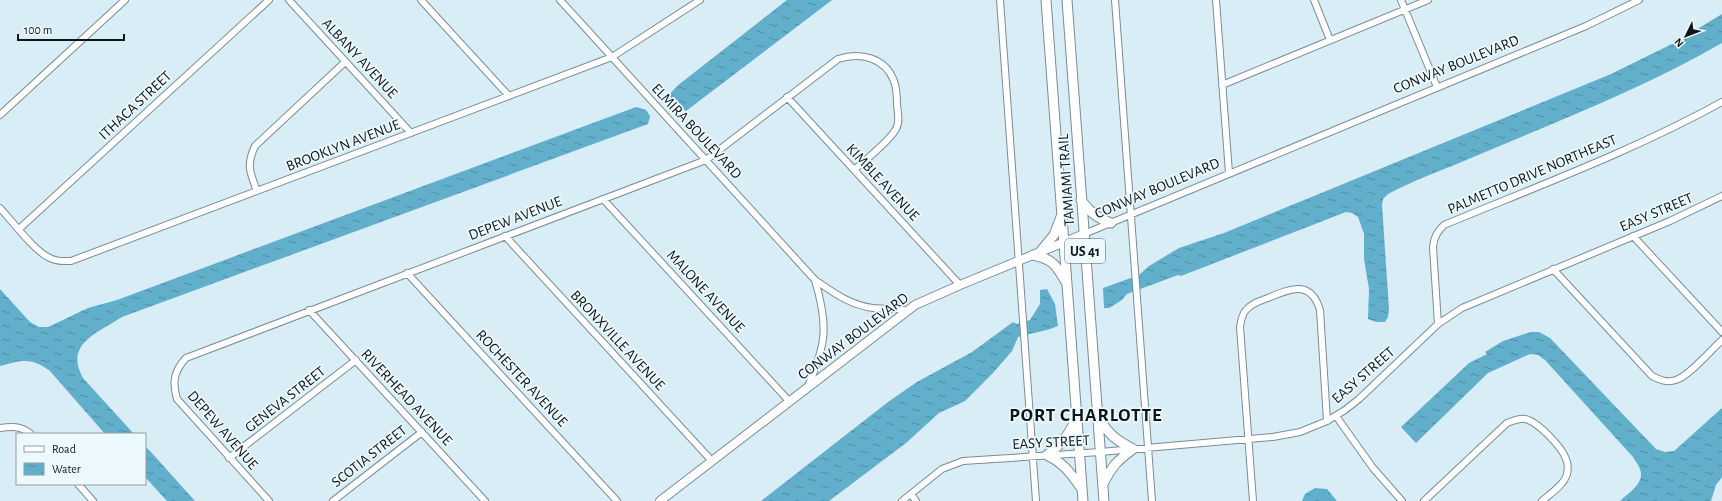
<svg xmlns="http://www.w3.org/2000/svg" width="1722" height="501" font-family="'Alegreya Sans',sans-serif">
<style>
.water{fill:url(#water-ripples)}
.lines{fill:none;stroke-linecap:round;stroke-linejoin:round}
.street-casing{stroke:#7a8d95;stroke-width:8}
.secondary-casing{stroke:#7a8d95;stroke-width:10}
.primary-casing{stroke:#7a8d95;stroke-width:11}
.street{stroke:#fff;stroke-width:6}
.secondary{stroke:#fff;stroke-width:8}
.primary{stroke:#fff;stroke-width:9}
.labels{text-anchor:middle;stroke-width:3.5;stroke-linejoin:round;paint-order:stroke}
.shield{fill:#ecf9fe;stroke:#515a5e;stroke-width:1}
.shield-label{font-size:14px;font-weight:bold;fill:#0f1619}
.street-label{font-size:15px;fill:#0f1619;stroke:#ecf9fe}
.district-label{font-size:19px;font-weight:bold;letter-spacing:1px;fill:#0f1619;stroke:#ecf9fe}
</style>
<defs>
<pattern id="water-ripples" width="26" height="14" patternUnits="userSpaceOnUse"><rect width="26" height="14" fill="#62afcc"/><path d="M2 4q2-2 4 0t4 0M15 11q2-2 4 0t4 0" fill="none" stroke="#4f8da5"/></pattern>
</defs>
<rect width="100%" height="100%" fill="#d8edf6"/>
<path class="water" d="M787 0H832L686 111 675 104 669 95 677 86Z
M1722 14V43C1642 89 1556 122 1471 158 1443 170 1414 180 1388 194L1383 199 1382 205 1389 309 1388 317 1385 322H1376L1368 319 1369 289 1364 259V234L1358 217 1352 213 1346 212 1181 276 1178 275 1127 294 1122 300 1109 308H1104L1103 288 1139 275 1149 266 1179 248 1224 233 1611 74 1676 42Z
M636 107 646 110 650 116 648 124 122 317C97 333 64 344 83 378L134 434H105L50 371C31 357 22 360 0 366V289L30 322 39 327H48L88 308 117 300Z
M1047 289 1055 304 1058 326C1044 332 1031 333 1018 337L1012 351 993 373 965 401 939 413 906 443 829 501H761L888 402 917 382 972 352 1013 322 1017 324 1030 320 1040 304V290Z
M1531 332H1539L1550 338 1656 449 1665 452 1674 451 1722 408V477L1716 485 1711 501H1620C1626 495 1642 485 1641 474 1641 468 1636 462 1633 457L1545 360 1538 355 1530 354 1488 373 1416 443 1401 427 1469 363 1487 354 1485 352 1503 341Z
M145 446 150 451 195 501H167L145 477Z
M1315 488 1327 489 1337 501H1302L1305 494Z"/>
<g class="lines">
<g class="street-casing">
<path id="street" d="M289 0 411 133
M421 0 509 96
M560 0 815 280C834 293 850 305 873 308 885 309 896 308 908 311
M1000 0 1036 501
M1115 0 1152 501
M1216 0 1229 173
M1314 0 1330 40
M1401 0 1437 87
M1222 85 1428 0
M787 97 960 285
M0 115 125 0
M257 191C250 173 246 165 255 146L345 62
M603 199 789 401
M0 208C12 221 35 252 50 258 57 262 64 261 71 261L612 57 700 0
M19 229 269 0
M1084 234 1586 26 1639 0
M505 236 712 461
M1633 236 1722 332
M1553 269 1652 376C1660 380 1667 383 1676 380 1689 376 1711 350 1722 340
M407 273 617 501
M309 310 485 501
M1438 324 1433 247C1434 237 1437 232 1444 225 1538 186 1633 151 1722 102
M808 386C827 343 828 325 815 280
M1336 416 1373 468 1402 501
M0 428C12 426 21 426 31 434
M229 458 356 360
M78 484 93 501
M911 494 916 501
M269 501 177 399C172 382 174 371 186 358L706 160 838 59C860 52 885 57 894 81 897 89 897 97 897 105 898 113 900 122 896 129 889 142 865 160 854 170
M333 501 422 432
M902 501 942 469 963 461 1100 452 1273 437 1300 432 1327 421 1345 410 1359 399 1438 324 1462 308 1670 221 1722 196
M1253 501 1240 327C1241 321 1242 314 1246 310 1252 303 1260 301 1268 298 1291 288 1311 280 1320 310L1327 421
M1424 501 1507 423C1513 421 1519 418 1525 419 1537 421 1562 447 1566 459 1568 463 1568 469 1567 474 1564 485 1551 493 1542 501"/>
</g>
<g class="secondary-casing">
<path id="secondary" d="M660 501 915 305 960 285 1084 234"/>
</g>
<g class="primary-casing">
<path id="primary" d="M1046 0 1083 501
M1067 0 1104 501
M1081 200C1090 212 1097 218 1111 223
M1040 252 1054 235 1061 217
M1033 255C1053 259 1056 265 1066 282
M1099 418C1109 435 1116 440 1133 449 1117 461 1112 466 1103 484
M1076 419C1068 436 1063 443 1047 455 1065 464 1071 474 1082 489"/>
</g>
<use href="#street" class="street"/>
<use href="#secondary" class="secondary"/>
<use href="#primary" class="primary"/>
</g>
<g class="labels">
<rect class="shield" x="1065" y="239" width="40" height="24" rx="3"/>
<g class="shield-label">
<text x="1085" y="256">US 41</text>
</g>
<g class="street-label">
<text transform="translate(360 58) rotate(47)" y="5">ALBANY AVENUE</text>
<text transform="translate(1456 64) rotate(-22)" y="5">CONWAY BOULEVARD</text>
<text transform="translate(135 105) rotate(-43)" y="5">ITHACA STREET</text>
<text transform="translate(697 131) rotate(47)" y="5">ELMIRA BOULEVARD</text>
<text transform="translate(343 145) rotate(-21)" y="5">BROOKLYN AVENUE</text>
<text transform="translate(1532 174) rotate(-23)" y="5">PALMETTO DRIVE NORTHEAST</text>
<text transform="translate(1066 180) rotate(-94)" y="5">TAMIAMI TRAIL</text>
<text transform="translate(883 182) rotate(47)" y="5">KIMBLE AVENUE</text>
<text transform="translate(1157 188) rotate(-23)" y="5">CONWAY BOULEVARD</text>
<text transform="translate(1656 212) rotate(-23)" y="5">EASY STREET</text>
<text transform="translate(515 218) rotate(-21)" y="5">DEPEW AVENUE</text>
<text transform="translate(706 291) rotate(47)" y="5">MALONE AVENUE</text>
<text transform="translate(853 336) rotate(-37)" y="5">CONWAY BOULEVARD</text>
<text transform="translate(618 340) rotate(47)" y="5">BRONXVILLE AVENUE</text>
<text transform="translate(1363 375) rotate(-41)" y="5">EASY STREET</text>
<text transform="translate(522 378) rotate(47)" y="5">ROCHESTER AVENUE</text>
<text transform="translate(407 397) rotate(47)" y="5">RIVERHEAD AVENUE</text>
<text transform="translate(285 399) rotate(-38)" y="5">GENEVA STREET</text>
<text transform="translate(223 430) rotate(49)" y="5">DEPEW AVENUE</text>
<text transform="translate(1051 442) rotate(-3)" y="5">EASY STREET</text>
<text transform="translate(369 456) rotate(-38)" y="5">SCOTIA STREET</text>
</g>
<g class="district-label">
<text x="1086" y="421">PORT CHARLOTTE</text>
</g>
</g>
<rect x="16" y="433" width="130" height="52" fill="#ecf9fe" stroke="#949ea2"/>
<rect x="24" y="446" width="20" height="6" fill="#ffffff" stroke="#949ea2"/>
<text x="52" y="453" font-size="12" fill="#0f1619">Road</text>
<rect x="24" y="463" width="20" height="12" fill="url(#water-ripples)" stroke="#949ea2"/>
<text x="52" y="473" font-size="12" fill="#0f1619">Water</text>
<g transform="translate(1686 36) rotate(227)" stroke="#ecf9fe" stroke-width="3" paint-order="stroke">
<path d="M0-3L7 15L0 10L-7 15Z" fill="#0f1619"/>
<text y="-6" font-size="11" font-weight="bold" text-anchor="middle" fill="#0f1619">N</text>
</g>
<path d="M18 34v6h106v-6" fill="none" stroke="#0f1619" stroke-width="2"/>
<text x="24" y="34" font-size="12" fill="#0f1619" stroke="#ecf9fe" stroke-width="3" paint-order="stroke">100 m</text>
</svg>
